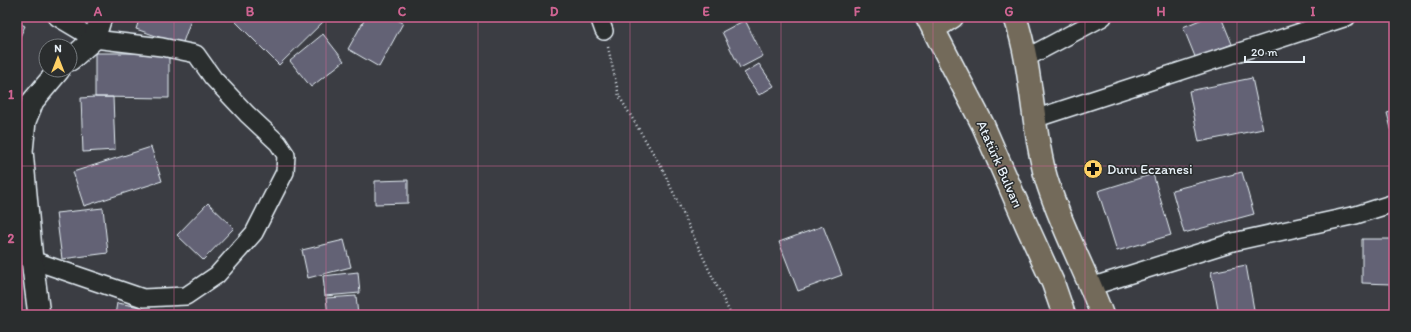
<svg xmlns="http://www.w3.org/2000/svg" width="1411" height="332" font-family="Itim,sans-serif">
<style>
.building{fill:#636274;stroke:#e8f1f8}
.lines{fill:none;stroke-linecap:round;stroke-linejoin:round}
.minor-casing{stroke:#e8f1f8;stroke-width:20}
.tertiary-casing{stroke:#e8f1f8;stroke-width:24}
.trunk-casing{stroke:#e8f1f8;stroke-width:25}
.path{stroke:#e8f1f8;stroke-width:2.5;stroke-dasharray:1 3;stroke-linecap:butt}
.minor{stroke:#2a2d2e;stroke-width:17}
.tertiary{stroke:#2a2d2e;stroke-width:21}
.trunk{stroke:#736b5a;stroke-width:22}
.grid{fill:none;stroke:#cf6492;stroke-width:1;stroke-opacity:0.55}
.labels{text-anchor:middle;stroke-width:3;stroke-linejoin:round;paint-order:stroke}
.street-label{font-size:14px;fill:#e8f1f8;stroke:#2a2d2e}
.poi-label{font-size:14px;fill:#e8f1f8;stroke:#2a2d2e;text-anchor:start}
.neatline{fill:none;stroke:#cf6492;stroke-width:1.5}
.grid-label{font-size:13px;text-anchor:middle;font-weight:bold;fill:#cf6492}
</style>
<rect width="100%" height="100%" fill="#3b3d43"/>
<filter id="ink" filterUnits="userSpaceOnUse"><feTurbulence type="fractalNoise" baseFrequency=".025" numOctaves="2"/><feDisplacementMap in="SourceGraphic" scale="8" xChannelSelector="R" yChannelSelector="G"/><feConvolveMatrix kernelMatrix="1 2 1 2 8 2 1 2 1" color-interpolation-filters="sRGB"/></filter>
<g filter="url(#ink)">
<path class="building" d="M140 17H192L182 45 136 29Z
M239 17H328L279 65 235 21Z
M366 17H392L403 23 379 67 348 49Z
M1207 17H1221L1232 44 1196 59 1183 27Z
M745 20 763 56 740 68 722 32Z
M17 22 25 26 17 43Z
M323 34 344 61 311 87 290 61Z
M95 53H169V98L95 97Z
M759 64 774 86 759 95 744 73Z
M1252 78 1263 129 1199 142 1189 91Z
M95 97H113L115 150 83 152 81 98Z
M1394 111V140L1387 113Z
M151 147 162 181 84 206 73 172Z
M1242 172 1254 214 1184 233 1172 190Z
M1153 174 1171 235 1117 251 1098 191Z
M408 180V203L375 204V181Z
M208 203 234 228 203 260 177 235Z
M103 208 108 253 62 259 56 213Z
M823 226 842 275 798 291 779 242Z
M17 228 20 275H17Z
M1362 239H1392L1391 284 1362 283Z
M344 240 351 267 308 278 302 250Z
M1246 265 1255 315H1219L1211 272Z
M358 272 360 293 325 296 323 276Z
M356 296 358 315H328L326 298Z
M117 303 141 307 140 315H115Z"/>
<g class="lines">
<g class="minor-casing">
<path id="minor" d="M599 17 604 31
M1026 58 1103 17
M1034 119 1347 17
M32 260 143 298 186 296 217 275 254 233 285 172 286 155 278 143 247 114 213 78 196 54 162 47 94 39 57 17
M1090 287 1233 242 1356 215 1394 203"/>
</g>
<g class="tertiary-casing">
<path id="tertiary" d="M70 60 94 39 101 17
M39 315 32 260 22 151 25 121 33 101 59 70"/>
</g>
<g class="trunk-casing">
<path id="trunk" d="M927 17 983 125 1027 226 1053 283 1064 315
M1015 17C1033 69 1031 125 1046 178 1060 225 1085 269 1102 315
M933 29 952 17"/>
</g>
<path class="path" d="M608 47 619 96 662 168 710 272 731 315"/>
<use href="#minor" class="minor"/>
<use href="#tertiary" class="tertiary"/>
<use href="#trunk" class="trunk"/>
</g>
</g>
<path class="grid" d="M174 17V315M326 17V315M478 17V315M630 17V315M781 17V315M933 17V315M1085 17V315M1237 17V315M17 166H1394"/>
<defs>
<g id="pharmacy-disc" transform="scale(1)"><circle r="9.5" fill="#ffd166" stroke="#2a2d2e"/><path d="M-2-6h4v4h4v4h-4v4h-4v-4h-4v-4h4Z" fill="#111"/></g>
</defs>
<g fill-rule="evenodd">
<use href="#pharmacy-disc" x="1093" y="169"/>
</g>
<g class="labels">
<g class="street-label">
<text transform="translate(1000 164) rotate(66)" y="5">Atatürk Bulvarı</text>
</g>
<g class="poi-label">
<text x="1107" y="174">Duru Eczanesi</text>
</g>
</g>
<rect width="1411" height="332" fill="none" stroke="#2a2d2e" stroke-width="44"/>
<g transform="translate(58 58)"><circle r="19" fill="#2a2d2e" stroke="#767b7f"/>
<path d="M0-3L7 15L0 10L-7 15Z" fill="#ffd166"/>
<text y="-6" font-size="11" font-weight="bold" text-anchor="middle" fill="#e8f1f8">N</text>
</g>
<path d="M1245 56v6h59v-6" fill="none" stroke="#e8f1f8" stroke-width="2"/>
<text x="1251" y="56" font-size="12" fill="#e8f1f8" stroke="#2a2d2e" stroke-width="3" paint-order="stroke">20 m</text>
<rect x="22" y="22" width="1367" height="288" class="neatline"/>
<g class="grid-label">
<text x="98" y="16">A</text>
<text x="250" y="16">B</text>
<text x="402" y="16">C</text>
<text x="554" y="16">D</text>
<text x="706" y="16">E</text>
<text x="857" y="16">F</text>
<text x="1009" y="16">G</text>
<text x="1161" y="16">H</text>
<text x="1313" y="16">I</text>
<text x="11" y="99">1</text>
<text x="11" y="243">2</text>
</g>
</svg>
